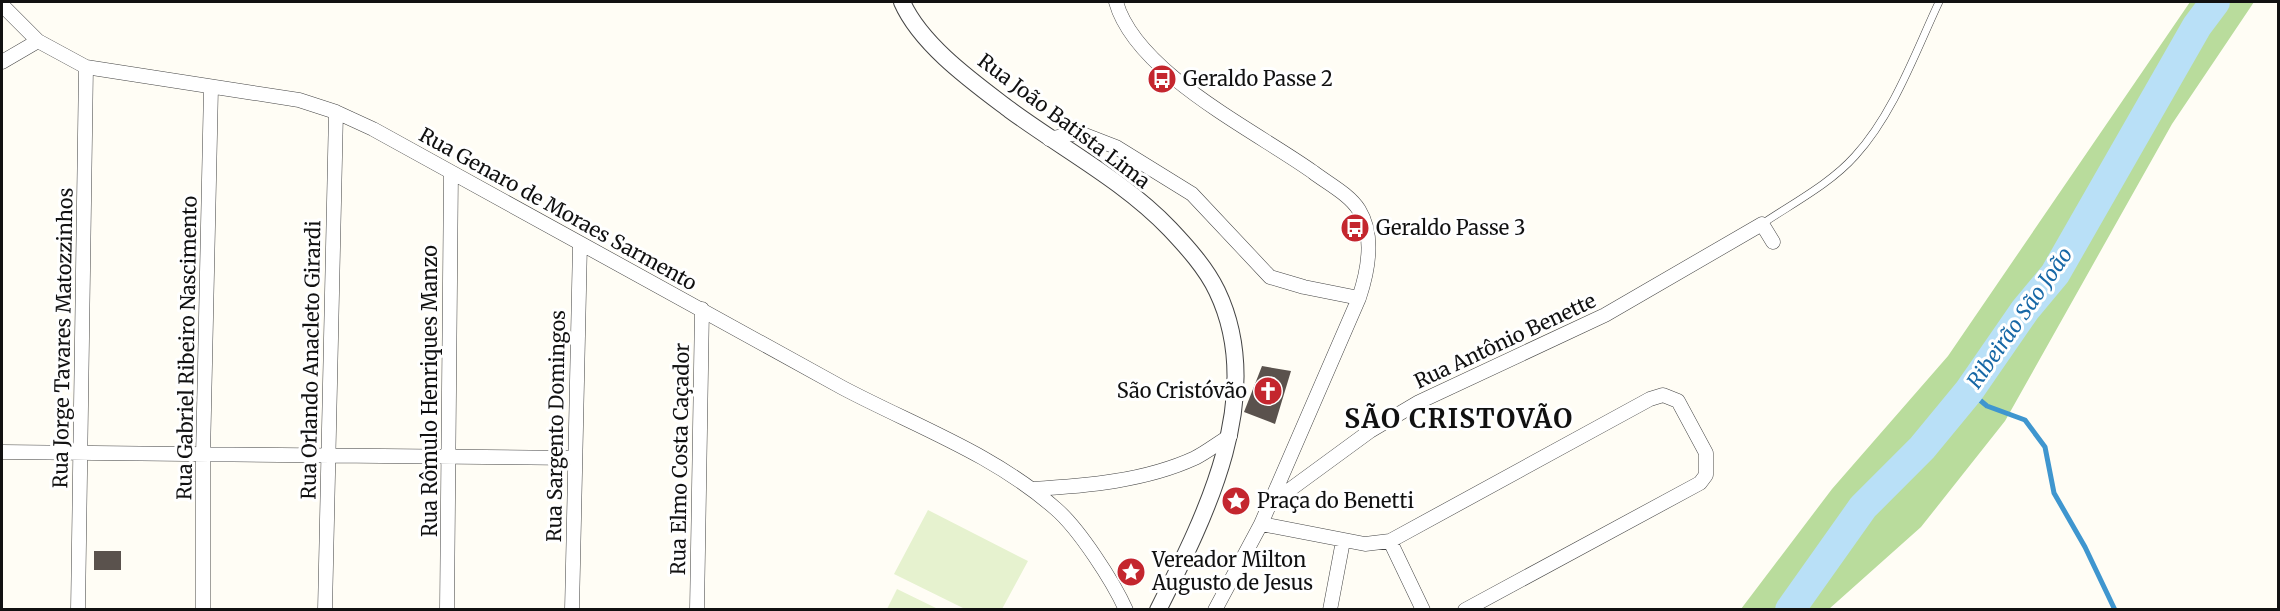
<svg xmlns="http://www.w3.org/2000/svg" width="2280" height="611" font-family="Merriweather,serif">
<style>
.forest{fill:#b9dc9c}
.pitch{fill:#e6f2cf}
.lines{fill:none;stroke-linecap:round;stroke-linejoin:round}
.stream{stroke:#3f96cf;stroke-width:5}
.river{stroke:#b9e0f7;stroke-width:30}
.building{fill:#5a524d}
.service-casing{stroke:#444;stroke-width:8}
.minor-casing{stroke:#444;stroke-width:15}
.tertiary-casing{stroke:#444;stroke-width:18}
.service{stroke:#fff;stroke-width:7}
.minor{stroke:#fff;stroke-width:14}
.tertiary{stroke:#fff;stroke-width:16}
.labels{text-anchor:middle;stroke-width:6;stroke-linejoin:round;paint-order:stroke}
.poi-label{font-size:20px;fill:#111;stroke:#fff;text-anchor:start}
.street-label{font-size:20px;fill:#111;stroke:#fff}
.water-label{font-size:21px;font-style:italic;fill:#1768a6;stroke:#fff}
.district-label{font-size:26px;font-weight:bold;letter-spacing:1.5px;fill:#111;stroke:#fff}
</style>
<rect width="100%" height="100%" fill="#fffdf5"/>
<path class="forest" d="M2190 2H2254L2172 124 2005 421 1921 527 1829 609H1741L1832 489 1948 356Z"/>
<path class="pitch" d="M928 510 1028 561 1002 609H965L894 574Z
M897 589 938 609H887Z"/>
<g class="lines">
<path class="stream" d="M1969 391 1987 406 2025 420 2045 447 2054 493 2085 547 2115 610"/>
<path class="river" d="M1790 610 1863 507 1922 448 1969 391 2025 310 2055 274 2197 26 2215 2"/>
</g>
<path class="building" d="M1262 366 1291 371 1275 424 1244 412Z
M94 551H121V570H94Z"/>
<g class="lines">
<g class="service-casing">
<path id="service" d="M1762 224C1793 203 1830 184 1855 156 1894 113 1915 53 1939 2"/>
</g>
<g class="minor-casing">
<path id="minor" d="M1116 2C1136 73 1254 130 1313 172 1327 183 1349 194 1359 210 1375 236 1368 271 1359 298L1261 524 1215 610
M2 5 38 41 86 67 299 100 336 112 373 129C529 216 686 302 843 388 915 426 994 454 1056 509 1079 529 1113 581 1126 610
M2 62 38 41
M1049 139 1071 134 1085 135 1116 147 1192 194 1270 277 1304 287 1359 298
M2 452 574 458
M1032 489C1086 486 1145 481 1195 458 1207 452 1218 443 1230 436
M1273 502 1370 431 1419 402 1605 315 1762 224 1773 242
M1261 524 1365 544 1390 541 1650 399 1663 395 1678 401 1706 453V475L1700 483 1465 610
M1390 541 1423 610
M78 610 86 67
M203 610V456L211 88
M325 610 336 112
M447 610 451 172
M572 610 580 244
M697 610 702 309
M1330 610 1343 541"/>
</g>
<g class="tertiary-casing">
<path id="tertiary" d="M902 2C921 45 973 82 1010 110 1063 149 1124 181 1170 229 1187 247 1206 268 1217 291 1267 395 1206 515 1158 610"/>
</g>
<use href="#service" class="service"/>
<use href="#minor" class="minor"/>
<use href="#tertiary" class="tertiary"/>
</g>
<defs>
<g id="bus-disc" transform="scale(1.5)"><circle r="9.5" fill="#c4262e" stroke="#fff"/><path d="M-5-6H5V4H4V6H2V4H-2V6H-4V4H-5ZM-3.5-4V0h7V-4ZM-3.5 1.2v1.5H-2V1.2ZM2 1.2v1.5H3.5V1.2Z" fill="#fff"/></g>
<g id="church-disc" transform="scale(1.5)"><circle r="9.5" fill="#c4262e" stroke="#fff"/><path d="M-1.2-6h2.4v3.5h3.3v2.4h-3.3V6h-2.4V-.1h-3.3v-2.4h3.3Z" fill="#fff"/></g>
<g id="sight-disc" transform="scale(1.5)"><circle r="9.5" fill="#c4262e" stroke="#fff"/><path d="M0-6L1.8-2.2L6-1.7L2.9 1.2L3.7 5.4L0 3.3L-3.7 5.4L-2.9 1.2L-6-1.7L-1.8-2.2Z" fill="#fff"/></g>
</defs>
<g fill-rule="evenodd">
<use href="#bus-disc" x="1162" y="79"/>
<use href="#bus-disc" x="1355" y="228"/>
<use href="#church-disc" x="1268" y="391"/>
<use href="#sight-disc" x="1236" y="501"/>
<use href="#sight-disc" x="1131" y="572"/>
</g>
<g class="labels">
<g class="poi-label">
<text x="1183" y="86">Geraldo Passe 2</text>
<text x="1376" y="235">Geraldo Passe 3</text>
<text x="1247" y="398" text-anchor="end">São Cristóvão</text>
<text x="1257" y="508">Praça do Benetti</text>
<text x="1152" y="567">Vereador Milton<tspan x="1152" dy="23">Augusto de Jesus</tspan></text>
</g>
<g class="street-label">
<text transform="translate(1064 121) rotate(37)" y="7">Rua João Batista Lima</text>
<text transform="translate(558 209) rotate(29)" y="7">Rua Genaro de Moraes Sarmento</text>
<text transform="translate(63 338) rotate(-89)" y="7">Rua Jorge Tavares Matozzinhos</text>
<text transform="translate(1505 341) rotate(-25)" y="7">Rua Antônio Benette</text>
<text transform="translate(187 348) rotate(-89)" y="7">Rua Gabriel Ribeiro Nascimento</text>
<text transform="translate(311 360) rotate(-89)" y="7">Rua Orlando Anacleto Girardi</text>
<text transform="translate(430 391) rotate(-90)" y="7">Rua Rômulo Henriques Manzo</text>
<text transform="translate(556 426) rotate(-89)" y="7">Rua Sargento Domingos</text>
<text transform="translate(680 459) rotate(-89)" y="7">Rua Elmo Costa Caçador</text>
</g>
<g class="water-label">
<text transform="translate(2020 318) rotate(-55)" y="7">Ribeirão São João</text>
</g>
<g class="district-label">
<text x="1459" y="428">SÃO CRISTOVÃO</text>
</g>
</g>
<rect width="2280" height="611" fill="none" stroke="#111111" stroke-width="6"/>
</svg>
